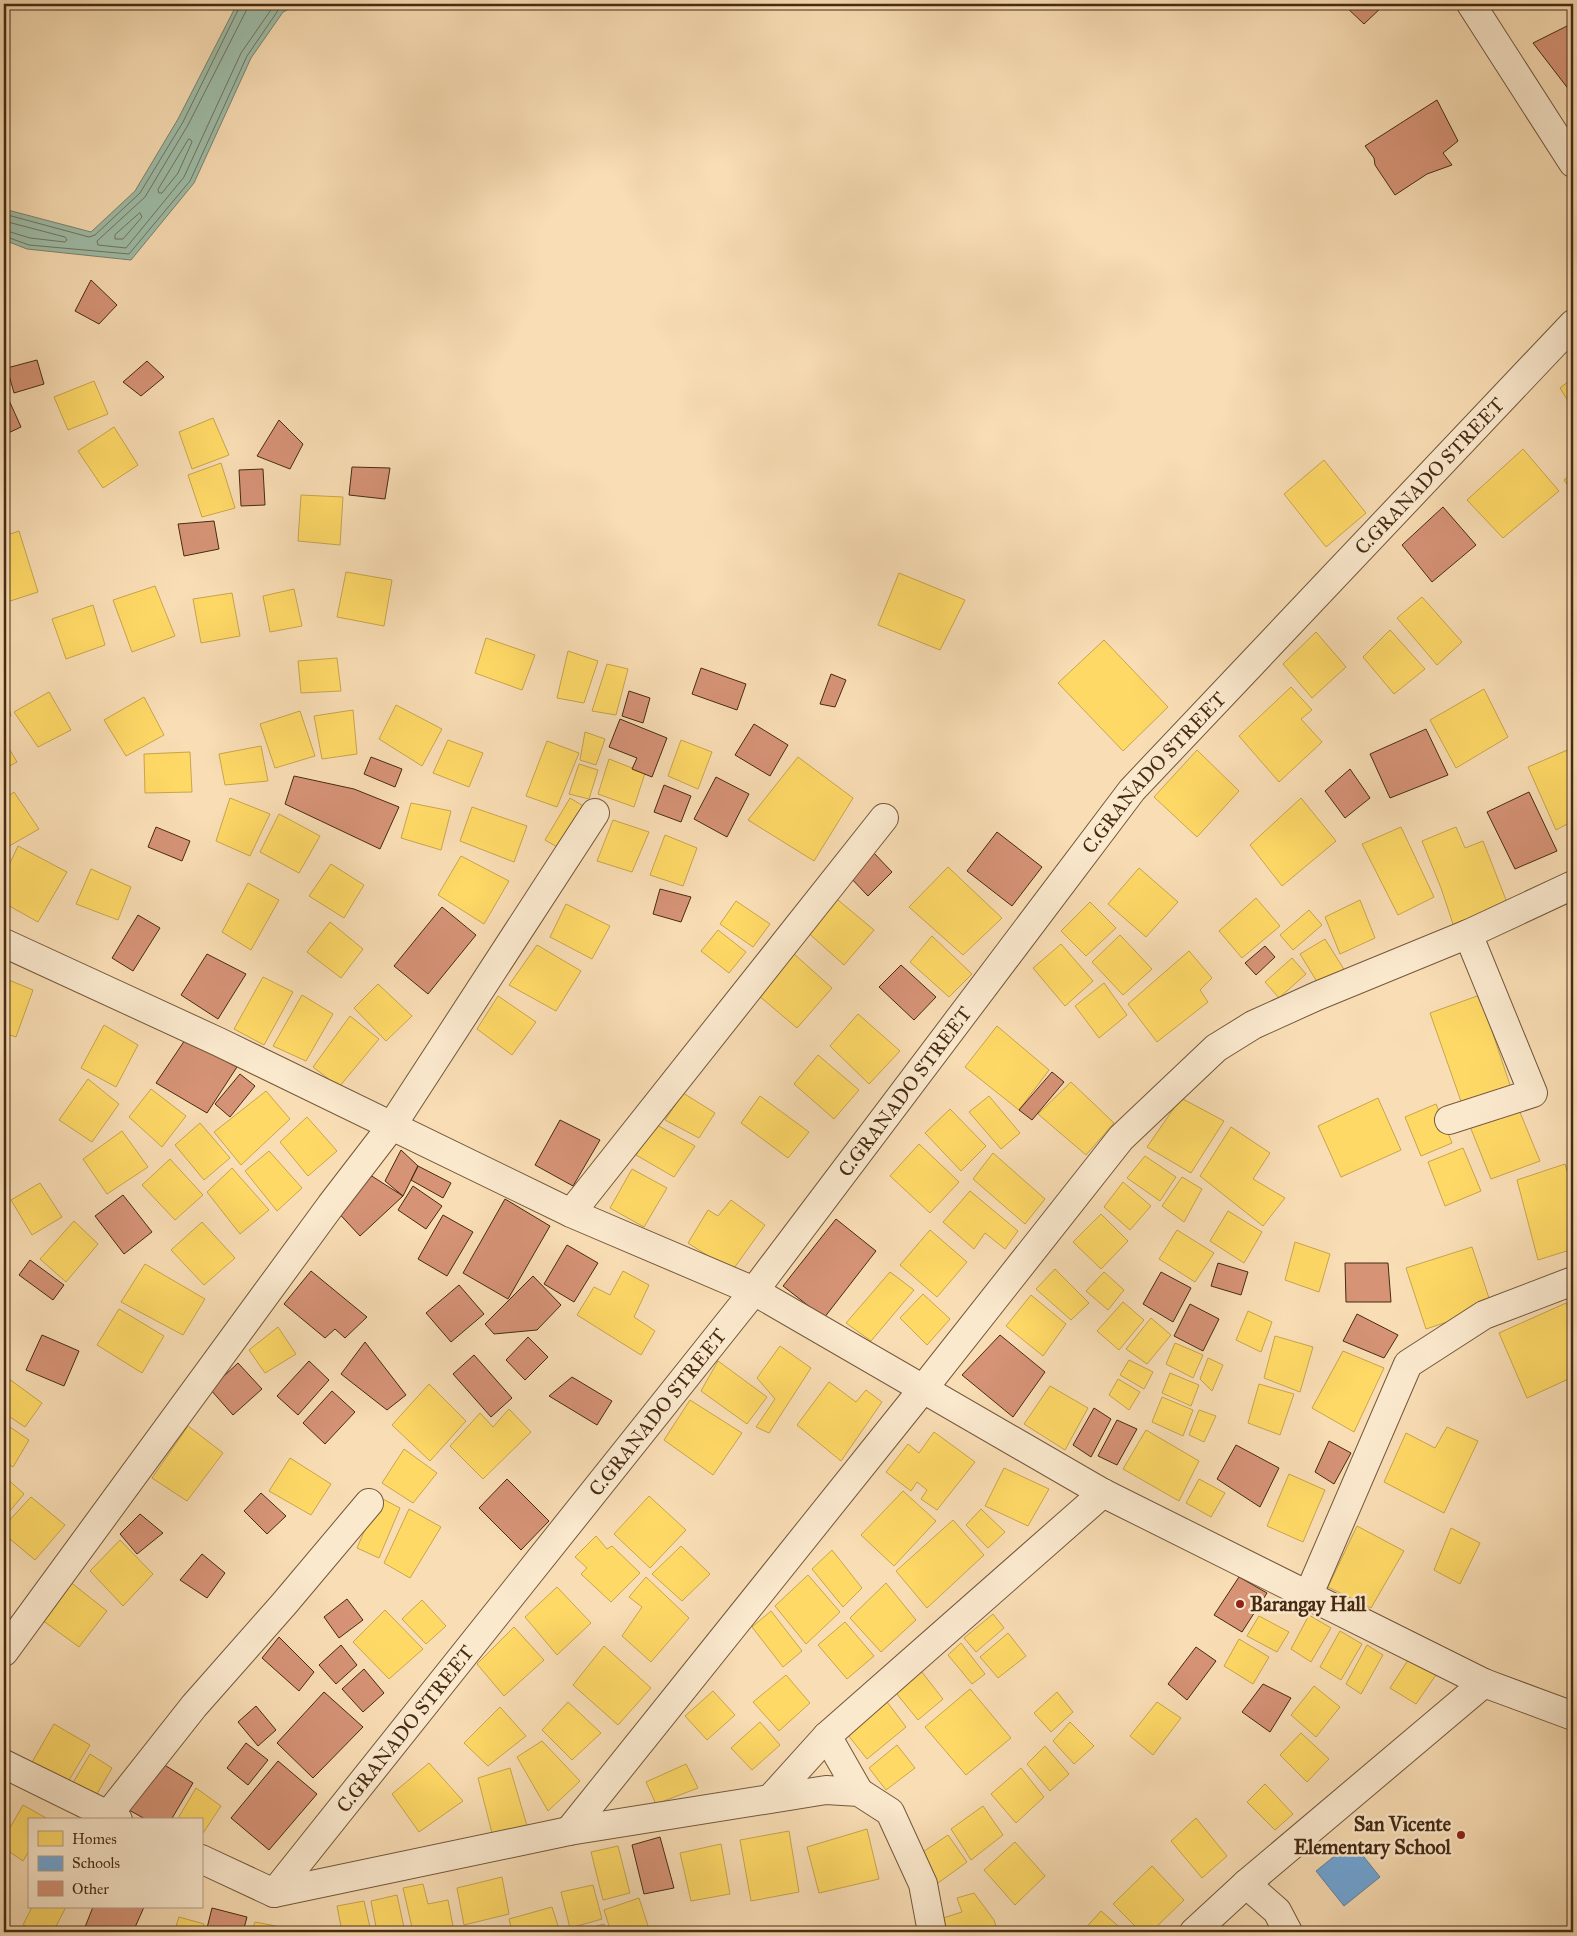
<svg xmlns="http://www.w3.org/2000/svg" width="1577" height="1936" font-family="'IM FELL Great Primer',serif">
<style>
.water{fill:#9ebda9;stroke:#7b836d}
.homes{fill:#ffd966;stroke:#c8a54d}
.schools{fill:#6fa8dc;stroke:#63829f}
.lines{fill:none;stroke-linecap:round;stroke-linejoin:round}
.shore{stroke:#72745e;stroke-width:1}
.building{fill:#d69376;stroke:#462b12}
.minor-casing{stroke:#73583a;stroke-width:30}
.minor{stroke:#fbe9ce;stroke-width:28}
.poi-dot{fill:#8f2418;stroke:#fbe9ce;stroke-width:2}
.labels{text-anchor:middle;stroke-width:5;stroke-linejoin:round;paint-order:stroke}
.street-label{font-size:20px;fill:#462b12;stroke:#fbe9ce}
.poi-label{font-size:20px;font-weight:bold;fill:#462b12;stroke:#fbe9ce;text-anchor:start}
</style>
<rect width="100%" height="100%" fill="#f9ddb4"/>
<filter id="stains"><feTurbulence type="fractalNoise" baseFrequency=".004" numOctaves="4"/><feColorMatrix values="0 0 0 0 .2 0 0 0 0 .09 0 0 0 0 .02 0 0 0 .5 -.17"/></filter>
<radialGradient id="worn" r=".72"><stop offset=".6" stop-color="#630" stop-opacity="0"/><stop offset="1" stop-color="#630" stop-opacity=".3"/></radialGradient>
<path class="water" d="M237 4H299L283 12 251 58 194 183 131 260 27 249 4 240V209L91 232 135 191 178 119Z"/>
<path class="homes" d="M1573 378V409L1560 388Z
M94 381 108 414 68 430 54 397Z
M213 418 229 455 192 469 179 432Z
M114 427 138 465 103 488 78 451Z
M1523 449 1559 491 1503 538 1467 500Z
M1324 460 1366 513 1326 547 1284 494Z
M221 463 235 508 202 517 188 475Z
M1573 473V492L1564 480Z
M301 495 343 497 340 545 298 541Z
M19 531 38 592 4 603V536Z
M346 572 392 580 384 626 337 617Z
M899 573 965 600 940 650 878 625Z
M155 586 175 636 132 652 113 600Z
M294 589 302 626 270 632 263 596Z
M232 593 240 636 201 643 193 599Z
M1422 597 1462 642 1437 665 1397 618Z
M93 605 105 645 66 659 52 619Z
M1390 630 1425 669 1394 694 1363 657Z
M1316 632 1346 667 1312 698 1283 664Z
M486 638 535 655 522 690 475 673Z
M1104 640 1168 707 1123 751 1058 683Z
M568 651 598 661 584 703 557 698Z
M337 658 341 691 301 693 298 661Z
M607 664 628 669 616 715 592 711Z
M1291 687 1312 710 1301 719 1322 742 1279 782 1239 736Z
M1484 689 1508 737 1456 768 1430 720Z
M49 692 71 730 38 747 14 712Z
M4 697H6L11 716 4 718Z
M144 697 164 735 126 756 104 720Z
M396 705 442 729 422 766 379 739Z
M353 710 357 754 322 759 314 716Z
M300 711 315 756 275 768 260 724Z
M585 732 605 739 596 765 580 760Z
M4 740 17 762 4 769Z
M448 740 483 753 469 787 433 773Z
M681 740 712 752 698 789 668 776Z
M547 741 579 753 557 807 526 796Z
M261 746 268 781 225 785 219 754Z
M1572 748 1573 752V821L1556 830 1528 767Z
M1197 750 1239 791 1197 837 1154 797Z
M190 752 192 792 145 793 144 754Z
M798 757 853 798 814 861 748 820Z
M609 759 645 773 634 807 598 794Z
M579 764 598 770 589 799 569 794Z
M14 792 39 829 4 849V799Z
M230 798 270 814 250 856 216 841Z
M570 798 590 810 566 852 545 840Z
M1301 798 1336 841 1282 886 1250 845Z
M411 803 451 811 441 850 401 838Z
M472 807 527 826 514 862 460 841Z
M279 814 320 836 299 873 260 852Z
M613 820 649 832 632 872 597 861Z
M1401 827 1434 897 1398 915 1362 844Z
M1456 827 1465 848 1483 841 1508 905 1454 927 1441 888 1422 841Z
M665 835 697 848 683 886 650 875Z
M18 846 67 872 38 922 4 903V876Z
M461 856 509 881 484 924 438 895Z
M331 864 364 885 344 918 309 896Z
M948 867 1002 918 963 955 909 907Z
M1139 868 1178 902 1146 937 1108 904Z
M91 869 131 887 118 920 76 904Z
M248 883 279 900 251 950 222 932Z
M832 895 874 930 844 965 804 929Z
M1256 898 1280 926 1242 958 1219 931Z
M1360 900 1375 938 1340 954 1325 917Z
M736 901 770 924 753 947 720 924Z
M1090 902 1116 928 1086 956 1061 931Z
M566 904 610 926 592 959 550 937Z
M1309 910 1322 925 1293 950 1280 935Z
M330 922 363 949 341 978 307 952Z
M718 930 746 952 729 973 701 951Z
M1120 935 1152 969 1123 995 1092 962Z
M932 936 972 974 949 997 910 962Z
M1325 939 1345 971 1319 985 1300 954Z
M1061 944 1093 981 1065 1006 1033 968Z
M537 945 581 971 556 1011 509 985Z
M1189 951 1212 978 1200 990 1208 1002 1157 1042 1128 1004Z
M794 954 832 988 797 1028 758 995Z
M1292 958 1306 974 1279 998 1265 982Z
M263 977 293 992 264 1045 234 1029Z
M4 978 33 990 16 1037 4 1033Z
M1104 983 1127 1015 1099 1038 1075 1006Z
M378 984 412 1016 386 1041 354 1008Z
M302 995 333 1014 306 1061 273 1046Z
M1480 995 1512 1091 1463 1107 1430 1013Z
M498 996 536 1022 512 1055 477 1029Z
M858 1014 900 1051 869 1084 830 1046Z
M350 1016 379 1039 339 1087 313 1067Z
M104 1025 138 1045 116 1087 81 1068Z
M997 1026 1049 1070 1019 1110 965 1067Z
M818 1055 859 1090 834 1119 794 1084Z
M88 1079 119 1104 92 1142 59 1120Z
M1071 1082 1114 1123 1086 1155 1038 1114Z
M151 1089 186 1116 162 1147 129 1117Z
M266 1091 290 1119 241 1165 214 1132Z
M683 1093 715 1113 699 1138 665 1120Z
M760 1096 809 1132 788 1158 741 1123Z
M989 1096 1020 1133 1001 1149 969 1112Z
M1181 1098 1224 1121 1191 1173 1147 1147Z
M1378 1098 1401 1150 1341 1177 1318 1126Z
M1436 1104 1452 1143 1421 1156 1405 1117Z
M1517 1105 1540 1161 1491 1179 1469 1124Z
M950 1109 986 1146 961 1171 925 1133Z
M307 1117 337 1151 308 1176 280 1142Z
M200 1123 230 1158 204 1180 175 1145Z
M655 1124 695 1146 674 1177 636 1155Z
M1231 1127 1270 1153 1253 1179 1285 1198 1263 1226 1200 1176Z
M122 1131 148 1167 107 1194 83 1159Z
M919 1144 959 1182 930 1213 890 1176Z
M1463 1148 1481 1191 1445 1206 1428 1162Z
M269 1151 302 1188 277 1211 245 1171Z
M993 1153 1045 1199 1025 1224 973 1179Z
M1145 1156 1176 1177 1160 1201 1127 1178Z
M170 1159 203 1195 175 1220 142 1185Z
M1565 1164 1573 1191V1249L1538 1260 1517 1180Z
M232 1168 269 1210 240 1234 207 1192Z
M632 1169 667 1188 644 1227 610 1208Z
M1182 1177 1202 1189 1184 1222 1162 1206Z
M1123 1182 1151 1206 1130 1230 1104 1207Z
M40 1183 62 1217 32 1235 11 1200Z
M970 1191 1018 1231 1005 1249 985 1233 974 1249 943 1222Z
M731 1200 765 1225 732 1271 688 1243 708 1210 718 1216Z
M1228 1211 1262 1232 1244 1263 1210 1241Z
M1101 1214 1128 1241 1101 1269 1073 1242Z
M74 1221 98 1244 66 1282 40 1259Z
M202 1222 235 1258 204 1285 171 1250Z
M930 1230 967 1262 937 1297 900 1265Z
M1177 1230 1214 1253 1195 1282 1159 1259Z
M1295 1242 1330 1254 1319 1292 1285 1280Z
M1472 1247 1492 1307 1426 1329 1406 1268Z
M145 1264 205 1299 183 1335 121 1302Z
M1055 1269 1089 1303 1071 1320 1036 1289Z
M623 1271 649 1285 634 1317 655 1331 641 1355 577 1315 594 1287 610 1295Z
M890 1272 914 1290 871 1341 846 1323Z
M1104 1272 1124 1290 1108 1310 1086 1291Z
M923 1294 950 1319 927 1345 900 1318Z
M1031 1295 1066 1324 1043 1356 1006 1326Z
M1123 1302 1144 1320 1119 1350 1097 1331Z
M1566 1303 1573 1320V1377L1527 1398 1499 1333Z
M119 1309 164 1336 142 1373 97 1345Z
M1248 1311 1272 1322 1261 1352 1236 1340Z
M1151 1318 1171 1335 1147 1364 1126 1349Z
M278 1327 296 1354 265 1373 249 1350Z
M1275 1336 1313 1347 1300 1392 1264 1378Z
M1175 1343 1203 1355 1193 1378 1166 1364Z
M780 1346 811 1368 769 1433 756 1427 775 1399 757 1378Z
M1343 1351 1384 1368 1354 1432 1312 1408Z
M1208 1358 1223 1365 1212 1391 1200 1379Z
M1129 1360 1153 1372 1144 1389 1120 1375Z
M718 1361 767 1397 747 1424 701 1391Z
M1170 1373 1199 1385 1191 1406 1162 1393Z
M5 1376 42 1403 25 1427 4 1413Z
M1118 1379 1140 1392 1129 1410 1109 1395Z
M829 1382 856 1402 866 1390 882 1402 841 1461 797 1425Z
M429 1384 466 1421 430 1461 392 1425Z
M1259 1384 1294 1394 1280 1435 1248 1423Z
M1050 1386 1088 1408 1065 1450 1024 1424Z
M1162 1397 1193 1410 1183 1436 1152 1422Z
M690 1400 742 1433 713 1475 664 1440Z
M509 1409 531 1432 483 1479 450 1446 480 1413 493 1427Z
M1199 1410 1216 1416 1204 1442 1189 1435Z
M4 1423 29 1440 13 1467 4 1461Z
M188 1426 223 1453 187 1501 152 1478Z
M1447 1427 1478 1441 1444 1513 1384 1482 1406 1433 1435 1448Z
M1146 1430 1199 1461 1179 1501 1123 1469Z
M934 1432 975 1462 937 1510 921 1499 927 1490 917 1482 911 1491 886 1472 908 1444 919 1453Z
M404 1449 437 1473 413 1503 382 1483Z
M290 1458 331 1484 311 1515 269 1491Z
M1004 1468 1049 1489 1028 1526 985 1506Z
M1289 1474 1325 1490 1303 1542 1267 1526Z
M4 1476 24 1494 4 1518Z
M1199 1479 1225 1493 1211 1517 1186 1503Z
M903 1491 936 1521 894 1566 861 1535Z
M649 1496 686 1530 650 1568 614 1534Z
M31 1497 65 1525 35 1560 4 1534V1526Z
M379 1497 400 1508 379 1558 357 1548Z
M409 1509 441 1527 410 1578 384 1563Z
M981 1509 1005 1532 988 1548 966 1525Z
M953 1520 984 1555 927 1608 896 1571Z
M1357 1526 1404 1551 1371 1608 1328 1587Z
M1451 1528 1480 1543 1460 1584 1434 1570Z
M596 1536 607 1549 612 1546 640 1573 611 1602 581 1574 587 1568 575 1557Z
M120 1540 153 1574 123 1606 90 1571Z
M681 1546 710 1574 682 1601 652 1574Z
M832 1550 862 1588 843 1607 812 1569Z
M808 1575 840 1612 806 1644 775 1606Z
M646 1577 689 1618 651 1662 622 1636 642 1607 629 1597Z
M69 1581 107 1611 79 1647 42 1620Z
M886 1583 916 1620 881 1652 850 1618Z
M557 1587 591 1623 557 1655 525 1617Z
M422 1600 446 1626 426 1644 402 1619Z
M385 1610 423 1649 389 1679 353 1642Z
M771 1611 802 1651 783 1667 752 1627Z
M993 1614 1004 1628 976 1652 964 1638Z
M1309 1615 1331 1628 1311 1662 1291 1649Z
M1259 1616 1289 1632 1277 1652 1247 1636Z
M845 1622 874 1656 847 1679 818 1645Z
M514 1627 544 1660 504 1696 477 1664Z
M1340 1631 1362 1644 1341 1680 1320 1667Z
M1008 1633 1026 1656 998 1678 980 1657Z
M1239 1639 1269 1657 1253 1684 1224 1666Z
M961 1643 985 1674 972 1684 948 1655Z
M1367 1645 1383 1655 1361 1694 1346 1684Z
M604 1646 651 1688 618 1725 573 1685Z
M1410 1657 1438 1672 1416 1704 1390 1688Z
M921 1671 943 1699 918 1720 896 1693Z
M786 1675 810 1703 779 1731 753 1702Z
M1314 1686 1340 1707 1316 1737 1291 1715Z
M970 1689 1011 1738 966 1775 925 1727Z
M713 1691 735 1715 707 1740 685 1716Z
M1057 1692 1073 1712 1051 1732 1034 1713Z
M568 1702 601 1733 572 1760 542 1730Z
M887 1702 906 1727 867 1759 848 1735Z
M1157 1702 1181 1718 1153 1755 1130 1736Z
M500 1707 526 1736 488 1766 464 1743Z
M760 1722 780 1745 752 1770 731 1748Z
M1070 1722 1094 1746 1074 1764 1053 1741Z
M54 1724 90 1745 68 1782 31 1764Z
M1301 1733 1329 1759 1307 1782 1280 1755Z
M542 1741 580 1781 548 1811 517 1757Z
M897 1745 915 1768 886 1790 869 1768Z
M1045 1746 1069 1774 1050 1791 1027 1764Z
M90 1754 112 1768 94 1799 71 1786Z
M429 1763 463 1801 419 1832 392 1794Z
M686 1764 698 1788 656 1804 646 1782Z
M510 1768 528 1829 493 1837 478 1778Z
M1021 1768 1044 1797 1016 1823 991 1794Z
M1265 1784 1293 1814 1275 1830 1247 1802Z
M196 1788 221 1806 201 1836V1820H177Z
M23 1805 48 1819 29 1820V1851L23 1861 4 1848V1838Z
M983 1806 1003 1835 971 1860 951 1829Z
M1196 1818 1227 1856 1202 1878 1171 1841Z
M867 1829 879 1879 819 1893 807 1847Z
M789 1831 799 1892 751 1901 740 1840Z
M948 1835 967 1862 938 1883 920 1854Z
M1015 1842 1045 1876 1015 1905 984 1870Z
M721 1844 730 1894 691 1901 680 1853Z
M618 1846 630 1893 603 1900 591 1852Z
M1152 1866 1184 1900 1151 1932H1141L1113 1904Z
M502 1877 509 1914 464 1925 457 1888Z
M423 1884 428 1904 448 1900 454 1931 413 1932 403 1888Z
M593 1885 602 1919 570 1928 561 1892Z
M974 1893 994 1920 998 1932H940L937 1920 962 1912 957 1898Z
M397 1895 405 1932H377L371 1901Z
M639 1898 650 1932H611L604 1910Z
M364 1901 371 1932H342L337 1906Z
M32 1907H66L53 1932H38L23 1925Z
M552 1907 560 1932H512L509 1919Z
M1101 1911 1125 1932H1082Z
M179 1917 204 1924 201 1932H174Z
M255 1922 276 1926 275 1932H251Z
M604 1924 606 1932H575Z"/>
<path class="schools" d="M1352 1842 1380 1877 1344 1906 1316 1871Z"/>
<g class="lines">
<path class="shore" d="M248 4 246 11 188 125 145 197 97 241 98 245 126 248 184 177 241 53 275 4
M189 139 191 140 192 142 178 173 162 193H159L158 190Z
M140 213 142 217 123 239H115V235Z
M4 214 89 237 95 235 140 193 183 122 241 4
M4 221 65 237 67 240 65 242 30 238 4 230
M4 236 29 245 129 254 190 181 247 56 279 9 288 4"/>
</g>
<path class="building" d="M1343 4H1385L1364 24Z
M1573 23V95L1533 43Z
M1437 100 1458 141 1443 153 1452 165 1427 174 1395 195 1375 165 1374 158 1365 146Z
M91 280 117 305 99 324 75 311Z
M37 360 44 384 14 393 7 368Z
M147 361 164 377 141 396 123 382Z
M8 398 21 427 4 435V400Z
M279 420 303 444 290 469 257 456Z
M352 467 390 468 385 499 349 495Z
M263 469 265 505 241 506 239 470Z
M1443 507 1476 545 1432 582 1402 545Z
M214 521 219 549 184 556 178 524Z
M701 668 746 684 737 710 692 694Z
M831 674 846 680 835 707 820 704Z
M629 691 650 698 643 723 622 716Z
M620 719 667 738 652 777 632 769 637 758 609 747Z
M754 724 788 745 770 776 735 755Z
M1426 729 1448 775 1390 798 1370 754Z
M371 757 402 769 395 787 364 774Z
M1350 769 1370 798 1345 818 1325 791Z
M294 776 354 789 399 807 380 849 285 804Z
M716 777 749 794 727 837 694 819Z
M664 785 691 796 681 822 654 812Z
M1529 792 1557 851 1515 869 1487 812Z
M156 827 190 841 182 861 148 847Z
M997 832 1042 867 1012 906 967 871Z
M872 851 892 872 868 896 848 875Z
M660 889 691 897 681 922 653 914Z
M442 907 476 935 428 994 394 966Z
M138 915 160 928 133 971 112 958Z
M1265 946 1275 957 1256 975 1245 963Z
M207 954 246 974 218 1019 181 995Z
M901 965 936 997 914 1020 879 987Z
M185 1040 237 1067 207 1113 156 1083Z
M1052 1072 1064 1082 1032 1120 1019 1110Z
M240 1074 255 1086 230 1117 215 1104Z
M560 1120 600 1140 573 1186 535 1165Z
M401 1150 418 1166 403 1196 385 1181Z
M418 1166 451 1183 443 1198 411 1180Z
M367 1173 403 1196 360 1236 332 1206Z
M413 1186 442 1206 426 1229 398 1210Z
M123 1195 152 1232 124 1254 95 1216Z
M505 1199 550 1226 508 1299 463 1273Z
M443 1215 473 1232 447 1276 418 1259Z
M836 1219 876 1251 824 1318 783 1286Z
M567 1245 598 1263 574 1302 544 1284Z
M30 1260 64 1285 53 1300 19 1275Z
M1218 1263 1248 1272 1241 1295 1211 1286Z
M1345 1263H1388L1391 1302H1346Z
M311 1271 367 1317 345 1338 335 1329 325 1338 284 1304Z
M1161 1272 1191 1288 1173 1322 1143 1304Z
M533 1276 561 1305 537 1330 494 1334 485 1324Z
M459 1285 484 1314 451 1342 426 1313Z
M1190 1304 1219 1319 1203 1351 1174 1336Z
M1357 1314 1398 1335 1384 1358 1343 1341Z
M42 1335 79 1351 64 1386 26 1370Z
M1000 1335 1045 1372 1013 1417 962 1375Z
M528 1337 548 1357 525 1380 506 1360Z
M365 1342 406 1395 387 1410 341 1374Z
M474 1355 512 1398 491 1417 453 1374Z
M309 1361 329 1380 298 1415 277 1396Z
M238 1363 262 1389 233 1415 210 1389Z
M572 1377 612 1401 597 1425 549 1396Z
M332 1391 355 1412 325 1444 303 1423Z
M1094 1408 1111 1419 1091 1457 1073 1445Z
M1117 1420 1137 1429 1117 1465 1098 1456Z
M1329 1441 1351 1453 1334 1484 1315 1472Z
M1236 1445 1279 1468 1260 1507 1217 1479Z
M507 1479 549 1521 521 1550 479 1508Z
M261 1493 286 1516 267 1534 244 1511Z
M140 1514 163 1533 137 1554 120 1534Z
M202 1554 225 1573 207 1598 180 1580Z
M1239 1577 1267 1593 1242 1632 1214 1615Z
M347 1599 363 1620 339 1638 324 1617Z
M279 1637 314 1672 299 1691 262 1658Z
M341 1645 357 1665 336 1684 319 1665Z
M1196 1647 1216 1661 1187 1700 1168 1684Z
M364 1669 384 1693 363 1712 342 1689Z
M1263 1684 1291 1698 1270 1732 1242 1712Z
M324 1692 363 1727 313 1778 277 1743Z
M256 1706 276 1730 258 1746 238 1722Z
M246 1743 268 1760 248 1785 227 1768Z
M155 1759 193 1783 171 1820H147L127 1809Z
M278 1761 317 1794 269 1850 231 1818Z
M660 1837 674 1888 644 1894 632 1845Z
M93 1907H144L133 1932H83Z
M212 1908 247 1917 243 1932H206Z"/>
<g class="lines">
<g class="minor-casing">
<g id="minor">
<path d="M1471 4 1573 163"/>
<path d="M4 943 219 1042 571 1213 754 1291 1103 1493 1484 1683 1573 1716"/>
<path d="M1449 1120 1533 1093 1468 934"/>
<path d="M571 1213 884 818"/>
<path d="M1308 1596 1408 1364 1484 1315 1573 1281"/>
<path d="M4 1652 331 1205 391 1127 595 813"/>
<path d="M827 1736 859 1792"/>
<path d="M4 1764 118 1820"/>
<path d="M771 1798 827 1736 1103 1493"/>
<path d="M108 1815 194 1706 284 1604 369 1503"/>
<path d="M569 1831 923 1389 1121 1138 1216 1048 1253 1025 1317 996 1468 934 1573 885"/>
<path d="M201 1859 274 1893 569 1831 826 1790 859 1792 890 1812 923 1884 932 1932"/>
<path d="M1246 1884 1277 1911 1288 1932"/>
<path id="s1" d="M274 1893 754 1291 1132 790 1573 324"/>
<path d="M1194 1932 1246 1884 1484 1683"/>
</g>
</g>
<use href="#minor" class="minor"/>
</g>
<g class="poi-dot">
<circle cx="1240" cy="1604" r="5"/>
<circle cx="1461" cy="1835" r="5"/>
</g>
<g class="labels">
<g class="street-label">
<text dy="7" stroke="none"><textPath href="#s1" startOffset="1830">C.GRANADO STREET</textPath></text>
<text dy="7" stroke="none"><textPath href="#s1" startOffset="1425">C.GRANADO STREET</textPath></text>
<text dy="7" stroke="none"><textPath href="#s1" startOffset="1020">C.GRANADO STREET</textPath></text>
<text dy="7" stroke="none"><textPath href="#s1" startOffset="615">C.GRANADO STREET</textPath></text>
<text dy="7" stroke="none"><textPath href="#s1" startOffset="210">C.GRANADO STREET</textPath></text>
</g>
<g class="poi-label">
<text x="1250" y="1611">Barangay Hall</text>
<text x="1451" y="1831" text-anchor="end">San Vicente<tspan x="1451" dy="23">Elementary School</tspan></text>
</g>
</g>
<rect width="1577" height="1936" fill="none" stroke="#f9ddb4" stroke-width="20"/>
<rect x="5" y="5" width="1567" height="1926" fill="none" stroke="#462b12" stroke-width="2.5"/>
<rect x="10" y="10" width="1557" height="1916" fill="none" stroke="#462b12"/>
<rect x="28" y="1818" width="175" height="90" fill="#fbe9ce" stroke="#b39d83"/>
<rect x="38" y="1831" width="25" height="15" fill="#ffd966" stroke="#b39d83"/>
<text x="72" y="1844" font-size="15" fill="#462b12">Homes</text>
<rect x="38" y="1856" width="25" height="15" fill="#6fa8dc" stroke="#b39d83"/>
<text x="72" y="1868" font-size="15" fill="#462b12">Schools</text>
<rect x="38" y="1881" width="25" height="15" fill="#d69376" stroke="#b39d83"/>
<text x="72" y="1894" font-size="15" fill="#462b12">Other</text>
<rect width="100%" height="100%" filter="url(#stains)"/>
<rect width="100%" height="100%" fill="url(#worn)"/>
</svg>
